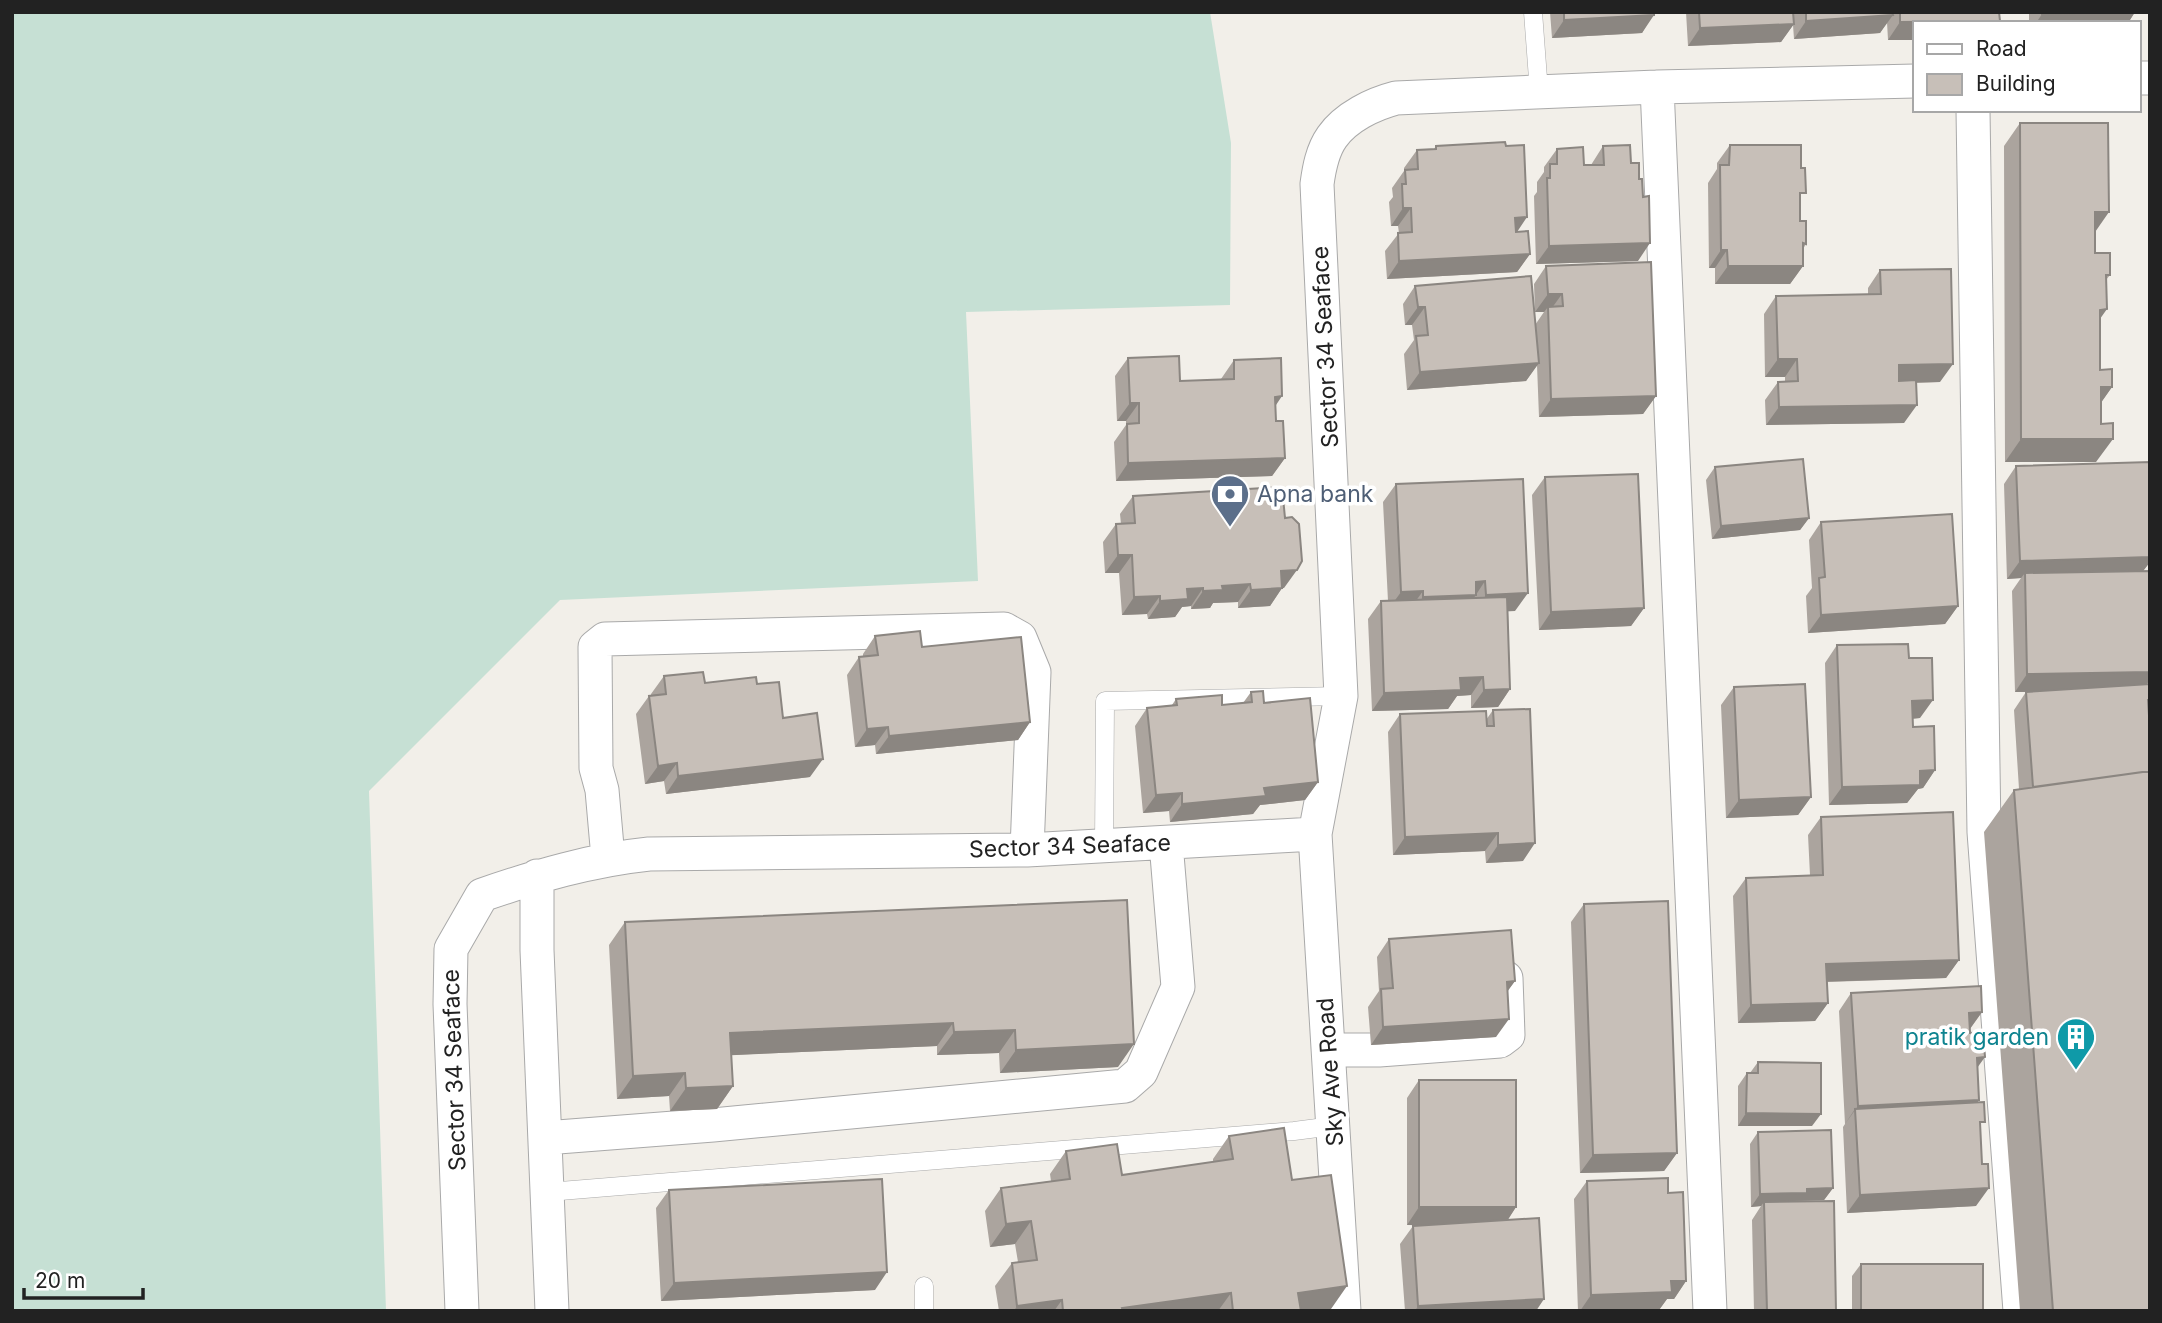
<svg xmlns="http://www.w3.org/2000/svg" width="2162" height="1323" font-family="Inter,sans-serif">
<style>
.wetland{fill:#c6e0d4}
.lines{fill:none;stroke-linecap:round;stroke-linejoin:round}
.service-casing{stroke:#a9a9a9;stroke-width:19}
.minor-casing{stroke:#a9a9a9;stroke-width:35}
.service{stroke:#fff;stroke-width:18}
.minor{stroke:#fff;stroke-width:33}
.wall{fill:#aba49e}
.shaded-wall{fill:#8b8681}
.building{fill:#c7bfb8;stroke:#8b8681;stroke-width:2}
.labels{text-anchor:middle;stroke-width:7;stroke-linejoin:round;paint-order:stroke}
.street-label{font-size:23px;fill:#222;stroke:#fff}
.service-label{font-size:23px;fill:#4e5e75;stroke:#fff;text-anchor:start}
.culture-label{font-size:23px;fill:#0d838f;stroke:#fff;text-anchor:end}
</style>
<rect width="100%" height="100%" fill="#f2efe9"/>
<path class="wetland" d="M12 12H1210L1231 143 1230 305 966 312 978 581 560 600 369 791 386 1311H12Z"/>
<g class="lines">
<g class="service-casing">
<path id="service" d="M1533 12 1539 92
M1104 846 1105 701 1341 696
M548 1192 1294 1131 1333 1126
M924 1286V1311"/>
</g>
<g class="minor-casing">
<path id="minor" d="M2139 78H2150
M1657 87 1710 1311
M1973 110 1984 832 2020 1311
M608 858 602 790 596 768 595 647 605 639 1004 629 1020 638 1034 672 1027 850
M537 876V950L552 1311
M1329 1050H1379L1500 1041 1508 1035 1506 978
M545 1138 713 1125 1125 1086 1141 1072 1178 987 1166 843
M462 1311 450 1004 451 949 482 895C537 876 591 860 649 854L1027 850 1315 834
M1344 1311 1315 834 1341 696 1317 184C1319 169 1322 151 1332 137 1346 117 1373 104 1396 98L1657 87 1915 81"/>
</g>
<use href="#service" class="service"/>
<use href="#minor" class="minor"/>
</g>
<path class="wall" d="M1550 12H1654L1642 33 1552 38Z
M1686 12H1999L1915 23V40H1888L1887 22 1880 33 1794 39 1793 25 1781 42 1688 46Z
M2029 12H2135L2128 23H2029Z
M2020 123 2095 232V253L2110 275 2106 280 2100 319V370L2112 387 2101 402 2096 462H2005L2004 146Z
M1730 145 1800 201V221L1806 244 1803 249V266L1790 284H1715V268H1709L1708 183 1717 169V163Z
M1436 146 1518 231 1530 254 1517 272 1387 279 1385 251 1399 233 1398 226H1391L1389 202 1393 197 1392 188 1404 171V168L1417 150 1434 149Z
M1603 146 1638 261 1536 264 1534 196 1537 192V182L1544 172V167L1557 149 1584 165H1591Z
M1546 266 1656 396 1643 414 1539 417 1537 365 1526 381 1407 390 1404 354 1414 340 1412 325H1405L1403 304 1415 286 1535 325 1544 312H1535L1534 284Z
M1880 270 1940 382 1916 383 1904 423 1766 425 1765 400 1778 382H1785V377H1765L1764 314 1776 296 1868 294V288Z
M1128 358 1180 381 1221 379 1234 360 1275 406 1276 421 1285 458 1272 476 1116 481 1114 442 1126 425V421H1117L1115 376Z
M2150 462V562L2143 571H2150V680L2147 684H2150V707L2148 709 2150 1311H2020L1984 832 2014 790 2019 789 2014 710 2026 692H2015L2012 591 2021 578 2007 579 2004 484 2016 466Z
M1715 467 1809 518 1800 530 1712 539 1706 480Z
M1545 477 1644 608 1631 626 1539 630 1532 495Z
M1396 484 1515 611H1508L1510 689 1498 707 1471 708V695L1457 696 1448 709 1372 711 1368 619 1381 601H1388L1383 502Z
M1133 496 1284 588H1282L1270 606 1238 608V602L1213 603 1210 608 1191 609V606L1182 607 1175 617 1148 619 1147 614 1122 615 1119 573H1105L1103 542 1116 524H1121L1120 514Z
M1821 522 1958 606 1945 624 1808 633 1806 596 1812 588 1809 540Z
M875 636 922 647 1030 722 1018 740 876 754 875 745 855 747 847 675 859 657 863 656V654Z
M1837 645 1909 658 1920 718 1913 719V727L1935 770 1923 788 1918 789 1907 803 1829 805 1825 663Z
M664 676 705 683 757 684 783 718 810 777 666 794 664 781 645 784 636 714 649 696H651V694Z
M1734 687 1811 797 1798 815 1726 818 1721 705Z
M1251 692 1264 703 1318 782 1305 800 1260 805 1253 814 1170 822 1169 811 1143 813 1135 726 1147 708 1172 705 1176 699 1222 705 1243 703Z
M1493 710 1523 861 1486 863 1485 851 1393 855 1388 732 1400 714 1486 720Z
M1821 817 1959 960 1946 978 1827 982 1828 1003 1815 1021 1738 1023 1733 896 1746 878 1810 875 1808 835Z
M1127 900 1118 1067 1000 1073 999 1053 937 1055V1046L731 1055 733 1086 717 1109 670 1111 669 1096 617 1099 609 945 625 922Z
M1584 904 1677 1153 1664 1171 1580 1173 1571 922Z
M1389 939 1515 981 1507 991 1496 1037 1371 1045 1368 1007 1379 991 1377 957Z
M1851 993 1982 1012 1970 1029 1977 1067 1979 1100 1977 1103 1981 1128 1976 1206 1847 1213 1843 1127 1845 1124 1839 1011Z
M1758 1062 1812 1126H1738V1086L1747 1073H1750Z
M1419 1080 1516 1207 1507 1220 1536 1311H1405L1400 1244 1413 1226 1428 1225H1407V1098Z
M1758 1132 1833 1188 1824 1200 1801 1201 1836 1311H1754L1752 1220 1761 1206 1751 1207 1750 1144Z
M1229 1136 1292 1180 1331 1309 1321 1311H999L995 1286 1012 1263 1018 1262 1015 1244 990 1247 985 1211 1001 1188 1051 1181 1050 1174 1066 1151 1122 1175 1213 1162V1159Z
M1587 1181 1668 1193 1686 1281 1674 1299H1667L1659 1310 1578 1311 1574 1199Z
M669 1190 875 1290 661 1301 656 1208Z
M1861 1264 1983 1311H1852V1276Z"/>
<path class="shaded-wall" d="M2135 12 2128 23H2036L2042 14Z
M1654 15 1642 33 1552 38 1564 20Z
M1893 15 1880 33 1794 39 1806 21Z
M2000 21 1998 23H1915V40H1888L1900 22Z
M1794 24 1781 42 1688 46 1700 28Z
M1403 208H1411L1398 226H1391Z
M2095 212H2109L2093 235Z
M1527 217 1515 235V218Z
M1650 243 1638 261 1536 264 1549 246Z
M1721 250H1727L1715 268H1709Z
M1530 254 1517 272 1387 279 1399 261Z
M1728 266H1803L1790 284H1715Z
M1548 294H1562L1549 312 1548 307 1544 312H1535Z
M1418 307H1425L1412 325H1405Z
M2107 309 2090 333 2100 310Z
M1778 359H1797L1785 377H1765Z
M1539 363 1526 381 1407 390 1420 372Z
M1953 364 1940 382 1886 383 1899 365Z
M2101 387H2112L2096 410Z
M1282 396 1270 414 1275 397Z
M1656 396 1643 414 1539 417 1551 399Z
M1130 403H1139L1126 421H1117Z
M1917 405 1904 423 1766 425 1779 407Z
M2021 439H2113L2096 462H2005Z
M1285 458 1272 476 1116 481 1128 463Z
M1809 518 1800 530 1712 539 1721 526Z
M1118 555H1132L1119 573H1105Z
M2150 557V562L2140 575 2025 573 2021 578 2007 579 2020 561Z
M1297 570 1284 588 1268 589 1281 571Z
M1485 581 1464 613 1410 615 1423 597 1476 582Z
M1250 584 1238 602 1213 603 1210 608 1191 609 1203 591 1222 586Z
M1203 588 1191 606 1182 607 1175 617 1148 619 1160 601 1187 589Z
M1282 588 1270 606 1238 608 1251 590Z
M1423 591 1410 609 1388 610 1401 592Z
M1528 593 1515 611 1473 613 1486 595Z
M1160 596 1147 614 1122 615 1134 597Z
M1958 606 1945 624 1808 633 1821 615Z
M1644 608 1631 626 1539 630 1551 612Z
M2150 672V680L2142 690 2015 692 2027 674Z
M1483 677 1471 695 1457 696 1448 709 1372 711 1384 693 1460 678Z
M1510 689 1498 707 1471 708 1484 690Z
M1933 700 1920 718 1900 719 1912 701Z
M1030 722 1018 740 876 754 889 736Z
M888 727 875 745 855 747 867 729Z
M823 759 810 777 666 794 678 776Z
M677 763 664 781 645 784 658 766Z
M1935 770 1923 788 1918 789 1907 803 1829 805 1842 787 1920 771Z
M1318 782 1305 800 1260 805 1253 814 1170 822 1182 804 1264 788Z
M1182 793 1169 811 1143 813 1156 795Z
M1811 797 1798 815 1726 818 1739 800Z
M1498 833 1485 851 1393 855 1405 837Z
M1535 843 1523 861 1486 863 1498 845Z
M1959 960 1946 978 1814 982 1826 964Z
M1515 981 1502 999 1507 982Z
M1828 1003 1815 1021 1738 1023 1751 1005Z
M1982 1012 1969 1030V1013Z
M1509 1019 1496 1037 1371 1045 1383 1027Z
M953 1023 937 1046 714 1056 730 1033Z
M1015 1030 999 1053 937 1055 954 1032Z
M1134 1044 1118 1067 1000 1073 1016 1050Z
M1985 1057 1972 1075 1977 1058Z
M685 1073 669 1096 617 1099 633 1076Z
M733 1086 717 1109 670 1111 686 1088Z
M1979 1100 1966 1118 1855 1109 1845 1124 1858 1106Z
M1746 1113 1821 1114 1812 1126H1738Z
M1677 1153 1664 1171 1580 1173 1593 1155Z
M1833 1188 1824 1200 1764 1202 1761 1206 1751 1207 1760 1194 1807 1189Z
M1989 1188 1976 1206 1847 1213 1860 1195Z
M1419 1207H1516L1504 1226 1407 1225Z
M1031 1221 1015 1244 990 1247 1006 1224Z
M887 1272 875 1290 661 1301 674 1283Z
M1671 1281H1686L1674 1299H1667L1659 1310 1580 1311 1591 1295Z
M1347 1286 1331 1309 1321 1311H1286L1298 1293Z
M1231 1293 1218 1311H1120L1122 1308Z
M1544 1299 1536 1311H1415L1418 1306Z
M1062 1300 1054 1311H1014L1017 1306Z"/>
<path class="building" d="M1564 12H1654V15L1564 20Z
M1699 12H1793L1794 24 1700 28Z
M1806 12H1892L1893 15 1806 21Z
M1900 12H1999L2000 21 1900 22Z
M2042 12H2112L2042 14Z
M2020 123H2108L2109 212H2095V253H2110V275H2106L2107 309 2100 310V370L2112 369V387H2101V424L2113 423V439H2021Z
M1505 142 1506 146 1524 145 1527 217 1515 218 1516 232 1528 231 1530 254 1399 261 1398 233 1412 232 1411 208H1403L1402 184H1406L1405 170 1418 169 1417 150 1436 149V146Z
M1630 145 1631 163H1639V179H1642L1643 197 1649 196 1650 243 1549 246 1547 178H1550V164H1557V149L1583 147 1584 165H1604L1603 146Z
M1730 145H1801V168H1805L1806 193H1800V221H1806V244L1803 243V266H1728L1727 250H1721L1720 165H1729Z
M1651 262 1656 396 1551 399 1548 307 1563 306 1562 294H1548L1546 266Z
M1951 269 1953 364 1899 365V381L1916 380 1917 405 1779 407 1778 382 1798 381 1797 359H1778L1776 296 1881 294 1880 270Z
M1531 276 1539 363 1420 372 1416 336 1428 335 1425 307H1418L1415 286Z
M1179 356 1180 381 1234 379V360L1281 358 1282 396 1275 397 1276 421H1283L1285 458 1128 463 1127 424 1139 423V403H1130L1128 358Z
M1803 459 1809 518 1721 526 1715 467Z
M2150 462V557L2020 561 2016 466Z
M1638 474 1644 608 1551 612 1545 477Z
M1523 479 1528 593 1486 595 1485 581 1476 582V595L1423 597V591L1401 592 1396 484Z
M1282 487 1285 518 1292 517 1299 524 1302 561 1297 570 1281 571 1282 588 1251 590 1250 584 1222 586 1223 590 1203 591V588L1187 589 1188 599 1160 601V596L1134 597 1132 555H1118L1116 524 1135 523 1133 496Z
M1952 514 1958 606 1821 615 1819 578 1825 577 1821 522Z
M2150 571V672L2027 674 2025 573Z
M1507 597 1510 689 1484 690 1483 677 1460 678 1461 690 1384 693 1381 601Z
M920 631 922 647 1021 637 1030 722 889 736 888 727 867 729 859 657 878 655 875 636Z
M1908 644 1909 658H1932L1933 700 1912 701 1913 727 1934 726 1935 770 1920 771V785L1842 787 1837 645Z
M703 672 705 683 756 677 757 684 779 682 783 718 817 713 823 759 678 776 677 763 658 766 649 696 666 694 664 676Z
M1805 684 1811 797 1739 800 1734 687Z
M2150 684V700H2148L2150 731V771L2033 787 2026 692Z
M1263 691 1264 703 1310 698 1318 782 1264 788 1266 796 1182 804V793L1156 795 1147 708 1177 705 1176 699 1222 695V705L1252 702 1251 692Z
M1530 709 1535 843 1498 845V833L1405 837 1400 714 1486 711 1487 726H1494L1493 710Z
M2150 771V1311H2053L2014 790Z
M1953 812 1959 960 1826 964 1828 1003 1751 1005 1746 878 1823 875 1821 817Z
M1127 900 1134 1044 1016 1050 1015 1030 954 1032 953 1023 730 1033 733 1086 686 1088 685 1073 633 1076 625 922Z
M1668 901 1677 1153 1593 1155 1584 904Z
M1511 930 1515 981 1507 982 1509 1019 1383 1027 1381 989 1393 988 1389 939Z
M1981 986 1982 1012 1969 1013 1970 1033 1983 1032 1985 1057 1977 1058 1979 1100 1858 1106 1851 993Z
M1758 1062 1821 1063V1114L1746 1113 1747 1073H1758Z
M1419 1080H1516V1207H1419Z
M1984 1102 1985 1122H1980L1982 1164H1988L1989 1188 1860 1195 1855 1109Z
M1284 1128 1292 1180 1331 1175 1347 1286 1298 1293 1301 1311H1233L1231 1293 1122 1308 1123 1311H1063L1062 1300 1017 1306 1012 1263 1037 1260 1031 1221 1006 1224 1001 1188 1070 1179 1066 1151 1117 1144 1122 1175 1233 1159 1229 1136Z
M1831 1130 1833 1188 1807 1189V1193L1760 1194 1758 1132Z
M1668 1178V1193L1683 1192 1686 1281H1671L1672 1292 1591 1295 1587 1181Z
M882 1179 887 1272 674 1283 669 1190Z
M1834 1201 1836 1311H1767L1764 1202Z
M1539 1218 1544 1299 1418 1306 1413 1226Z
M1861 1264H1983V1311H1861Z"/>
<defs>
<g id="bank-pin" transform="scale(2.0125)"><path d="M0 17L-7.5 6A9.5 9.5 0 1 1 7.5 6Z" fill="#5c6f8a" stroke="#fff"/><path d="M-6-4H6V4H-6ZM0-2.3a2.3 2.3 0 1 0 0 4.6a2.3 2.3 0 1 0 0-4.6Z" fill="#fff"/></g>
<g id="building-pin" transform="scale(2.0125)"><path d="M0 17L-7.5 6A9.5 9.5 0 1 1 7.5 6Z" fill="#0f9aa8" stroke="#fff"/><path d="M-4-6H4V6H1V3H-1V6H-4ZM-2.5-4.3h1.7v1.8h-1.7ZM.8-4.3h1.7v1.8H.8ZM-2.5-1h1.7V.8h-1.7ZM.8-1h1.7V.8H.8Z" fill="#fff"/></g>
</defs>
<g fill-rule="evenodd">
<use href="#bank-pin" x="1230" y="494"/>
<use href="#building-pin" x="2076" y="1037"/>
</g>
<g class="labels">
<g class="street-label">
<text transform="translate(1325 347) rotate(-93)" y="8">Sector 34 Seaface</text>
<text transform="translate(1070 846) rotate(-2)" y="8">Sector 34 Seaface</text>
<text transform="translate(454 1070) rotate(-92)" y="8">Sector 34 Seaface</text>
<text transform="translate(1330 1072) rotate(-94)" y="8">Sky Ave Road</text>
</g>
<g class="service-label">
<text x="1257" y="502">Apna bank</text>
</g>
<g class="culture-label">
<text x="2049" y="1045">pratik garden</text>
</g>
</g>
<rect width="2162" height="1323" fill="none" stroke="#222222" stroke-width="28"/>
<rect x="1913" y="21" width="228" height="91" fill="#ffffff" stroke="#a7a7a7" stroke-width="2"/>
<rect x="1927" y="44" width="35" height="10" fill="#ffffff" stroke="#a7a7a7" stroke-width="2"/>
<text x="1976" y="56" font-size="21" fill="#222222">Road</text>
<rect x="1927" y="74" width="35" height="21" fill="#c7bfb8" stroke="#a7a7a7" stroke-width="2"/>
<text x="1976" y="91" font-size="21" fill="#222222">Building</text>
<path d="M24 1288v10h119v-10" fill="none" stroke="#222222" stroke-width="3.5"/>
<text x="35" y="1288" font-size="21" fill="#222222" stroke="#ffffff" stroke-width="5" paint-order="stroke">20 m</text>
</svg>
